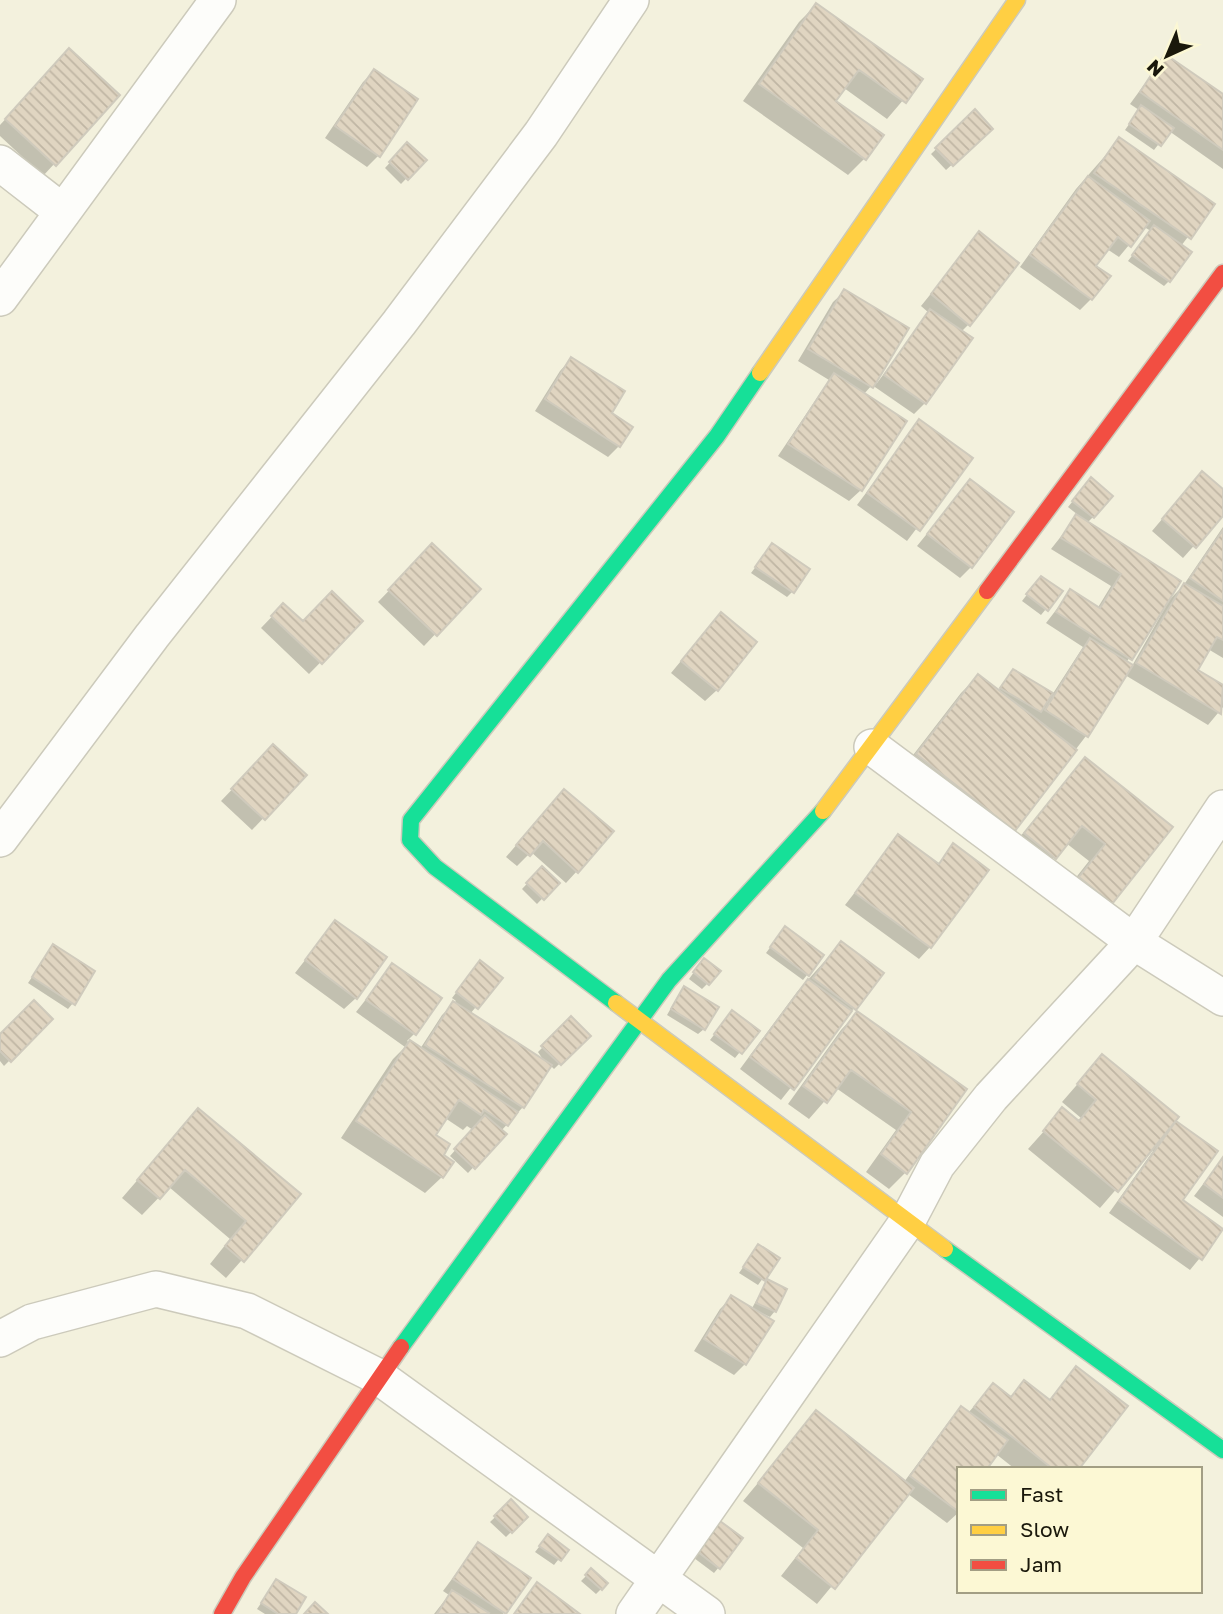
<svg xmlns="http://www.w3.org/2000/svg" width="1223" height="1614" font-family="'Golos Text',sans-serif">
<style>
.shadow{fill:#0003}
.building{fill:url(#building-back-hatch);stroke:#cfcabc;stroke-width:2}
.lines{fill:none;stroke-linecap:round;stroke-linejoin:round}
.street-casing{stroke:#cccabb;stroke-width:38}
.fast-casing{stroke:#cccabb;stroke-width:19}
.slow-casing{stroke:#cccabb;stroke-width:19}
.jam-casing{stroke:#cccabb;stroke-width:19}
.street{stroke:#fdfdfa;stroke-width:35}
.fast{stroke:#16e098;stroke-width:16}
.slow{stroke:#ffcf43;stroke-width:16}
.jam{stroke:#f24e42;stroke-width:16}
</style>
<defs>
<pattern id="building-back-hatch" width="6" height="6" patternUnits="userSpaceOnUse" patternTransform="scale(1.75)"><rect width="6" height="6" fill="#e0d5c1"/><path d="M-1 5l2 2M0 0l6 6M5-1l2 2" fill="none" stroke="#c0b6a4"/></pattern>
</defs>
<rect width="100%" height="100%" fill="#f3f1dd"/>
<path class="shadow" d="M816 5 921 79 887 119 844 88 834 102 865 158 848 175 743 101 799 22Z
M1165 56 1223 96V169L1169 131 1154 150 1125 130 1139 110 1130 104Z
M58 62 117 96 43 176 0 136V125Z
M374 71 379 155 367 167 325 138 363 82Z
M975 112 991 129 946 170 931 154Z
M1119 140 1213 204 1181 246 1169 281 1164 286 1128 261 1151 231 1144 227 1119 257 1107 249 1094 266 1091 299 1080 310 1020 267 1076 189Z
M407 144 424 160 401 184 385 168Z
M979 234 969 324 961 332 925 403 914 414 872 385 864 394 861 490 849 501 778 456 829 380 798 361 833 302 845 291 877 383 929 313 921 306Z
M571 359 609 413 619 446 608 457 535 411 560 371Z
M919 422 970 458 907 541 857 505Z
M970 481 971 567 960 578 917 546Z
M1086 485 1093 517 1087 523 1179 581 1126 663 1132 666 1170 599 1183 586 1223 527V658L1208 649 1196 671 1223 687V707L1208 725 1125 675 1086 736 1014 830 997 847 900 772 961 693 978 676 998 691 1013 671 1052 695 1083 647 1046 623 1070 592 1097 609 1111 586 1051 549 1078 515 1068 507Z
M1191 485 1223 492V513L1183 558 1152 531Z
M772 545 792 592 787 597 751 573Z
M432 546 478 589 424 646 378 602Z
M1036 583 1060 592 1041 615 1022 601Z
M283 605 303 624 361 621 309 674 261 628Z
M710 626 717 690 705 701 671 673Z
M262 758 304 775 252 830 221 801Z
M1085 759 1170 827 1111 903 1063 894 1089 861 1066 843 1038 875 1008 851Z
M553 802 577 871 566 883 531 852 517 866 506 857Z
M899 836 937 865 954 846 930 947 919 959 845 905Z
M542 868 557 883 537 904 522 889Z
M335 922 356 998 344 1009 295 973Z
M780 934 822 956 803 980 766 953Z
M841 943 881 974 781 1100 740 1069 797 992Z
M53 946 73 1003 68 1009 28 983Z
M393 965 414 1034 407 1041 420 1049 442 1015 456 1001 452 998 475 968 500 978 470 1014 544 1061 538 1052 571 1019 588 1036 554 1069 550 1065 523 1107 501 1131 504 1134 468 1173 450 1156 473 1130 467 1126 463 1130 445 1118 433 1136 441 1155 442 1177 425 1193 341 1138 393 1059 405 1047 356 1012Z
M699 965 707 984 702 989 689 979Z
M679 994 704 1029 698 1034 667 1015Z
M857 1013 965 1090 906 1172 889 1189 866 1172 896 1130 836 1088 809 1119 788 1104 841 1030Z
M727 1018 757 1031 735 1058 710 1040Z
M51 1019 4 1066 0 1061V1036Z
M1102 1056 1170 1130 1180 1200 1222 1231 1190 1270 1109 1213 1153 1151 1151 1149 1100 1208 1028 1149 1063 1110 1078 1122 1081 1118 1062 1102Z
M198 1110 299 1195 226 1278 210 1264 230 1239 169 1187 142 1215 122 1198Z
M1223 1158V1217L1194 1196Z
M758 1246 777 1259 758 1285 739 1273Z
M767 1281 775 1311 770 1317 759 1312 745 1364 734 1375 694 1351 720 1309 731 1298 751 1310Z
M1076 1369 1077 1469H1015L996 1454 959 1469V1512L947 1523 908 1494 817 1604 781 1576 803 1548 743 1501 816 1413 904 1482 950 1420 962 1408 968 1413 993 1385 1009 1398 1024 1382 1048 1401Z
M511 1502 526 1517 506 1537 490 1522Z
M715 1529 719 1567 714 1573 694 1558Z
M543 1542 566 1550 554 1565 535 1552Z
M478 1544 528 1578 503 1614H434L449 1595 443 1591Z
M586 1576 601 1589 596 1594 581 1581Z
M276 1581 294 1614H265L257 1609Z"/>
<path class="building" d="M816 3 923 79 906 103 859 70 836 101 884 135 866 160 759 84Z
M69 48 120 95 56 166 5 119Z
M1165 54 1223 94V150L1140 92Z
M374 69 418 99 380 157 335 126Z
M1141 105 1174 128 1161 146 1129 124Z
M975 109 993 129 953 166 935 148Z
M1119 137 1215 204 1191 239 1094 173Z
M407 142 427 160 408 180 389 162Z
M1088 176 1150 221 1131 247 1118 237 1096 266 1111 276 1092 300 1030 255Z
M1154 225 1192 252 1170 282 1132 255Z
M979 231 1019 263 970 326 931 294Z
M844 289 909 328 873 388 808 349Z
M930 309 973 338 926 404 884 375Z
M571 357 625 391 612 413 633 427 620 447 545 399Z
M834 373 907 421 862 491 788 444Z
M919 419 973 458 920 531 867 493Z
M1202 471 1223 489V516L1196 548 1162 519Z
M1091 477 1113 496 1094 518 1072 501Z
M970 479 1014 512 972 568 927 534Z
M1076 514 1181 581 1132 660 1056 612 1070 589 1100 608 1121 574 1061 538Z
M1223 530V601L1190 578Z
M432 543 481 589 437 636 388 590Z
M772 543 810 569 794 593 755 567Z
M1041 576 1063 591 1048 611 1026 594Z
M1184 583 1223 606V640L1217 637 1198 670 1223 685 1221 714 1136 663Z
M332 591 363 621 322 664 271 616 283 603 303 621Z
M721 612 757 642 718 691 681 661Z
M1090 638 1133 665 1088 737 1045 710Z
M1013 669 1053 693 1041 712 1000 688Z
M978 674 1077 750 1015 831 916 754Z
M273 744 307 775 265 820 231 789Z
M1085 757 1173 827 1112 904 1079 877 1105 844 1082 826 1056 859 1024 833Z
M564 789 614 831 578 873 543 841 530 856 516 845Z
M898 834 939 864 953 843 989 870 931 948 855 893Z
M542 866 560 883 544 900 526 883Z
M335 920 387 957 357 999 305 960Z
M785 926 824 955 809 976 770 947Z
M841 941 884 973 856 1010 813 978Z
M53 944 95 971 75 1005 32 977Z
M704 958 721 971 709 985 693 972Z
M480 960 503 978 478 1009 456 992Z
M392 963 442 998 416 1035 366 1000Z
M808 979 852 1011 794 1090 750 1057Z
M684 986 719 1007 705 1030 671 1009Z
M34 1000 53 1019 11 1062 0 1051V1034Z
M453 1001 552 1065 524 1108 425 1045Z
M732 1010 760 1031 742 1054 714 1034Z
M857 1011 967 1089 907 1174 881 1154 911 1112 851 1070 827 1103 803 1086Z
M571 1016 591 1036 561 1065 541 1046Z
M410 1040 518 1112 508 1126 484 1110 481 1115 459 1100 436 1135 450 1144 444 1155 454 1162 443 1178 356 1121Z
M1102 1054 1179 1117 1118 1192 1043 1131 1062 1107 1079 1121 1096 1100 1077 1084Z
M198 1108 301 1194 244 1262 225 1246 246 1221 185 1170 160 1199 137 1180Z
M485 1115 507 1134 475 1169 454 1149Z
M1176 1121 1218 1151 1183 1200 1223 1229 1202 1260 1119 1201Z
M1223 1157V1198L1204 1184Z
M758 1244 780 1258 765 1281 743 1267Z
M767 1279 787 1289 776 1312 756 1303Z
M731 1295 774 1321 746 1365 704 1339Z
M1076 1366 1128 1406 1079 1469H1053L974 1407 993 1383 1011 1397 1024 1380 1050 1400Z
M961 1406 1008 1440 987 1469H959V1512L910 1476Z
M816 1410 914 1488 835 1589 796 1558 818 1530 758 1483Z
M511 1499 528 1517 512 1533 494 1516Z
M720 1521 743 1538 720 1569 698 1552Z
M548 1534 569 1550 561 1561 539 1546Z
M478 1542 531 1578 506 1614 453 1579Z
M591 1568 608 1583 602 1590 585 1575Z
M276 1579 306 1597 296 1614H278L261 1603Z
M537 1582 580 1614H514Z
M452 1590 489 1613 488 1614H437Z
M315 1602 328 1614H304Z"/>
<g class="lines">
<g class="street-casing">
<path id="street" d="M0 163 63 212
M0 298 218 0
M872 747 1134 942 1223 998
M0 839 152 636 399 323 541 134 631 0
M0 1339 32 1322 156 1289 247 1311 379 1377 707 1614
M634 1614 907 1222 937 1165 991 1097 1134 942 1223 808"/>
</g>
<g class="fast-casing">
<path id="fast" d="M616 1003 435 867 410 840 411 820 717 436 760 373
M945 1249 1223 1450
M401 1347 669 980 823 811"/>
</g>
<g class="slow-casing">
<path id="slow" d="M760 373 1017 0
M823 811 987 591
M616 1003 945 1249"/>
</g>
<g class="jam-casing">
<path id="jam" d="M987 591 1223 273
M222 1614 243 1577 401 1347"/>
</g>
<use href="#street" class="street"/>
<use href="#fast" class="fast"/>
<use href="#slow" class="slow"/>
<use href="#jam" class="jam"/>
</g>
<rect x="957" y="1467" width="245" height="126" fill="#fcf8d4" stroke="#a29e84" stroke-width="2"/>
<rect x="971" y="1490" width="35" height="10" fill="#16e098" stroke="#a29e84" stroke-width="2"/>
<text x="1020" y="1502" font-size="21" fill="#1a180b">Fast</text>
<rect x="971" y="1525" width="35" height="10" fill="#ffcf43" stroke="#a29e84" stroke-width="2"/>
<text x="1020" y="1537" font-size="21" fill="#1a180b">Slow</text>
<rect x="971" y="1560" width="35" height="10" fill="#f24e42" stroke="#a29e84" stroke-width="2"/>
<text x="1020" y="1572" font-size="21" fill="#1a180b">Jam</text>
<g transform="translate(1167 56) rotate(224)" stroke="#fcf8d4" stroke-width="5" paint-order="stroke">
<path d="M0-5L12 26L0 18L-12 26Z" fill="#1a180b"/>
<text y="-10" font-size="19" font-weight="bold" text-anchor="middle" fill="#1a180b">N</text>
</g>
</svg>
